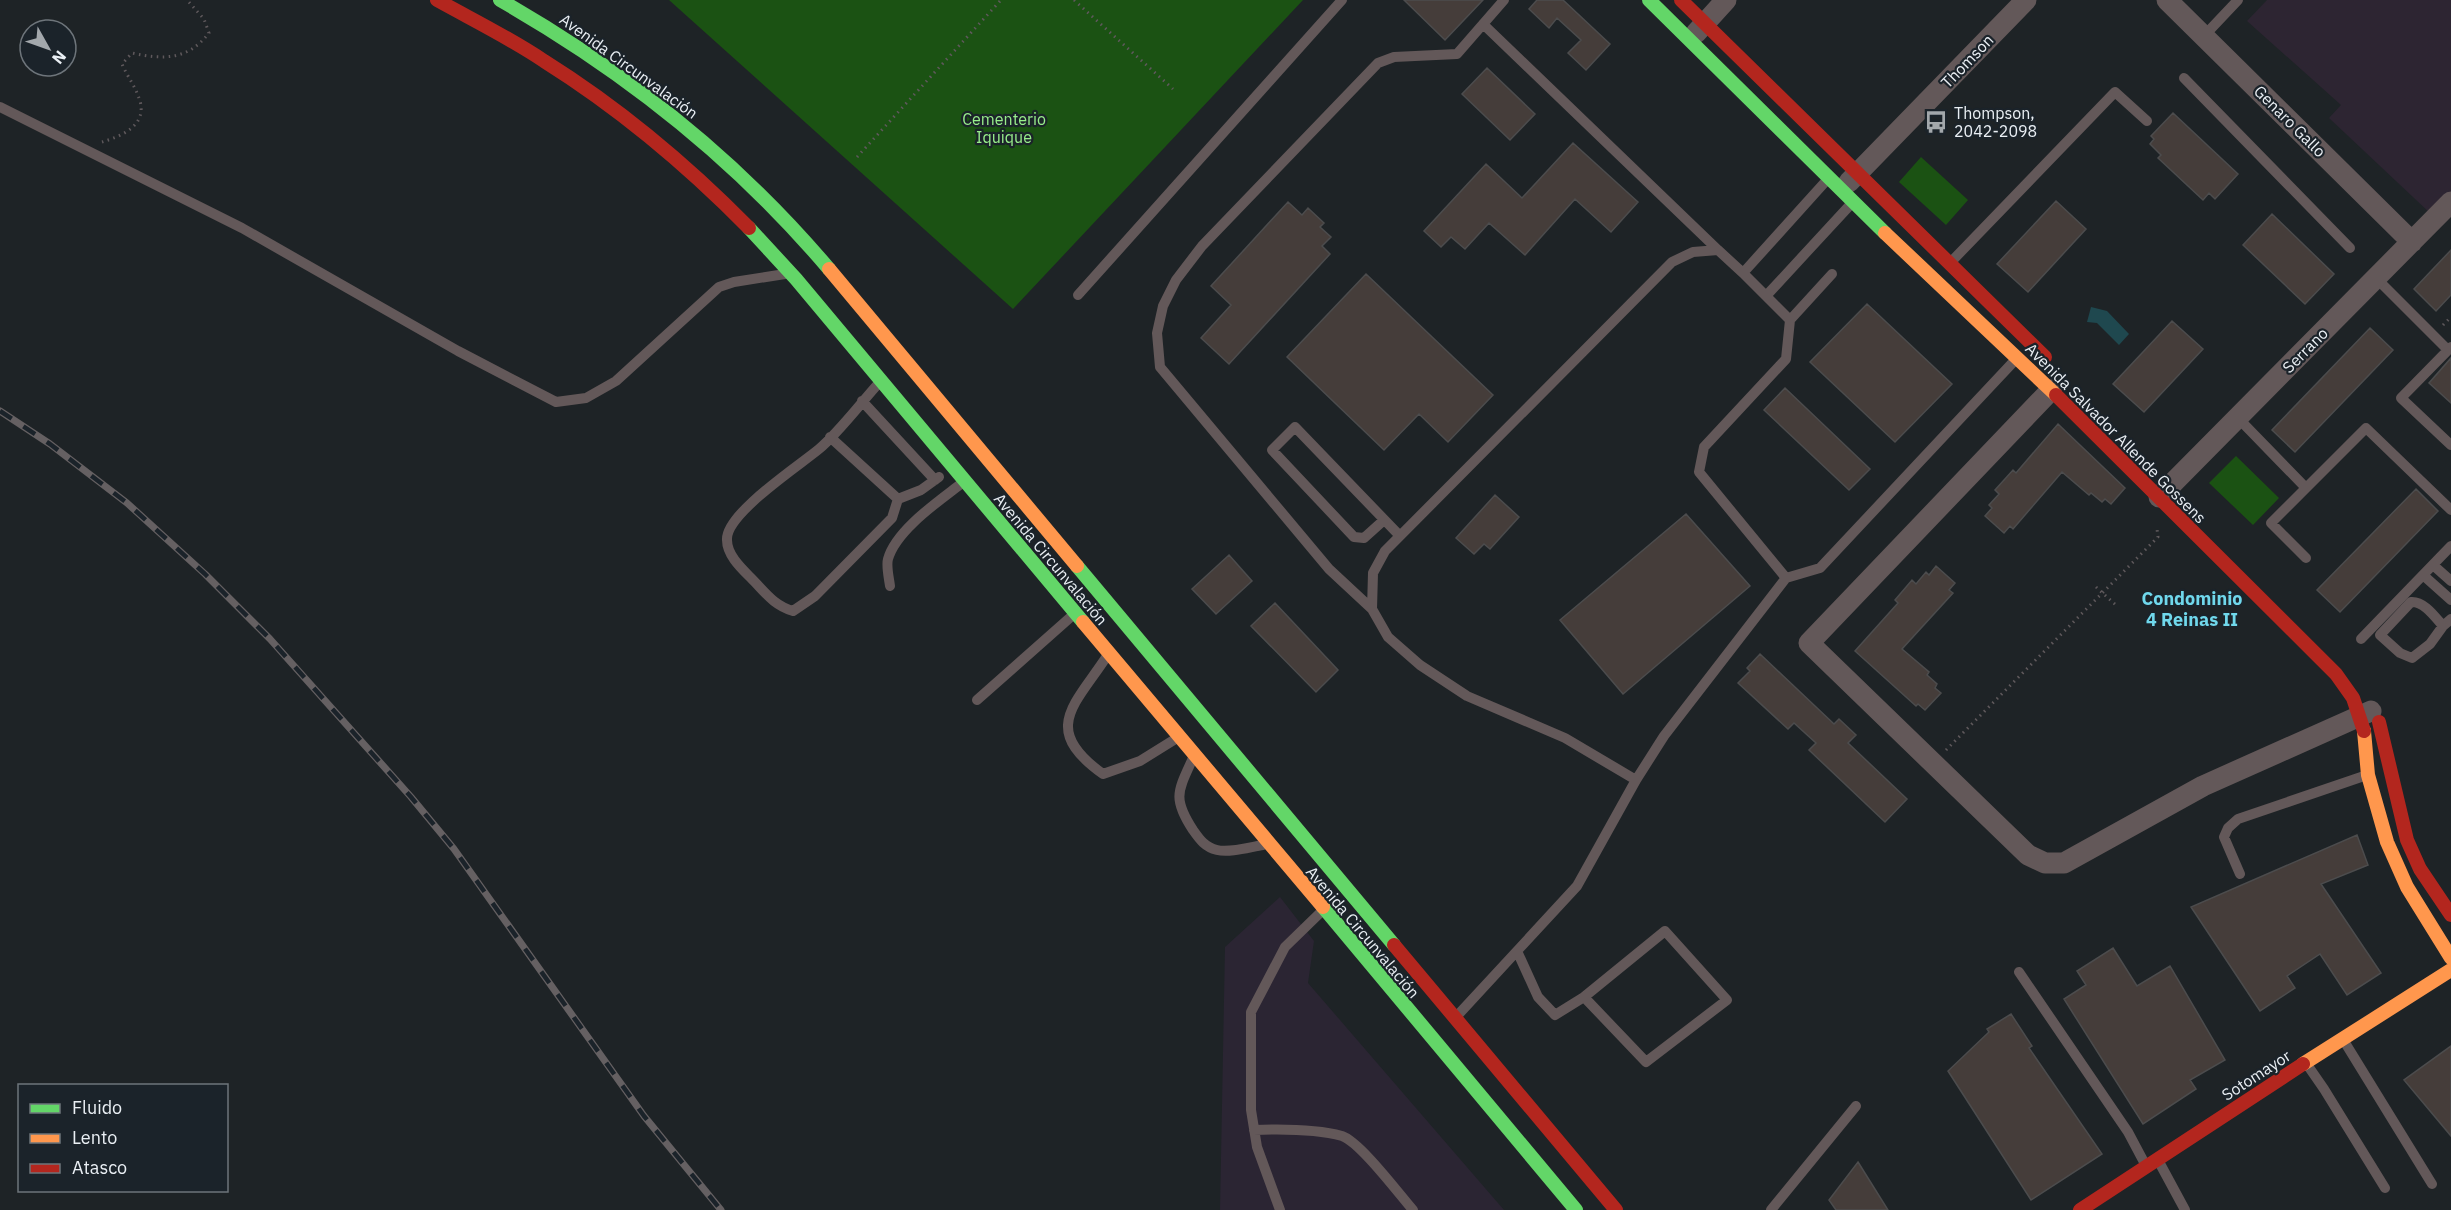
<svg xmlns="http://www.w3.org/2000/svg" width="2451" height="1210" font-family="'IBM Plex Sans',sans-serif">
<style>
.industrial{fill:#2b2533}
.medical{fill:#2d2532}
.green{fill:#1b5213}
.water{fill:#1f484f}
.building{fill:#453d3a;stroke:#4c4c4d;stroke-width:1.5}
.lines{fill:none;stroke-linecap:round;stroke-linejoin:round}
.path{stroke:#5f595c;stroke-width:3;stroke-dasharray:1.5 4.5;stroke-linecap:butt}
.lane{stroke:#635859;stroke-width:10}
.street{stroke:#635859;stroke-width:21}
.fast{stroke:#63d668;stroke-width:14}
.slow{stroke:#ff974d;stroke-width:14}
.jam{stroke:#b3261e;stroke-width:14}
.rail-casing{stroke:#656062;stroke-width:7}
.rail{stroke:#1b232a;stroke-width:4.5;stroke-dasharray:14;stroke-linecap:butt}
.labels{text-anchor:middle;stroke-width:4.5;stroke-linejoin:round;paint-order:stroke}
.street-label{font-size:16px;fill:#eaeff4;stroke:#1b232a}
.poi-label{font-size:16px;fill:#eaeff4;stroke:#1b232a;text-anchor:start}
.park-label{font-size:16px;fill:#98ee8b;stroke:#1b232a}
.neighbourhood-label{font-size:18px;font-weight:bold;fill:#70d8ec;stroke:#1b232a}
</style>
<rect width="100%" height="100%" fill="#1e2326"/>
<path class="industrial" d="M1280 897 1314 941 1308 983 1504 1210H1220L1225 947Z"/>
<path class="medical" d="M2267 0H2451V193L2431 214 2329 118 2341 105 2247 21Z"/>
<path class="green" d="M669 0H1303L1013 309Z
M1921 157 1968 200 1946 225 1899 182Z
M2236 456 2279 498 2253 525 2209 483Z"/>
<path class="water" d="M2091 307 2107 311 2129 334 2119 345 2097 323 2087 322Z"/>
<path class="building" d="M1404 0H1483L1445 40Z
M1537 0H1563L1610 44 1586 70 1568 53 1581 40 1557 18 1549 28 1529 9Z
M1487 68 1535 114 1510 140 1462 94Z
M2173 113 2238 174 2215 199 2209 193 2203 200 2158 158 2161 155 2150 144 2154 139 2151 136Z
M1573 143 1638 202 1611 232 1575 199 1525 255 1489 223 1465 249 1451 237 1441 247 1424 231 1486 164 1522 198Z
M2056 201 2086 229 2028 292 1997 264Z
M1288 202 1302 215 1308 208 1324 223 1320 227 1331 237 1322 246 1330 254 1229 364 1201 338 1231 305 1211 286Z
M2272 214 2334 274 2305 304 2243 245Z
M2451 250V295L2436 311 2414 289Z
M1366 274 1493 395 1448 442 1419 414 1384 450 1287 357Z
M1867 304 1952 384 1895 442 1810 362Z
M2172 321 2203 349 2144 412 2113 384Z
M2370 328 2393 350 2295 452 2272 430Z
M2451 358V403L2429 383Z
M1785 388 1870 469 1849 490 1764 410Z
M2058 424 2125 488 2111 504 2105 499 2102 502 2091 493 2089 495 2062 472 2013 529 2010 526 2004 533 1985 516 1992 508 1989 505 1999 494 1995 490 2013 470 2016 473Z
M2416 489 2438 511 2340 612 2317 590Z
M1495 495 1519 517 1490 549 1484 544 1474 554 1456 538Z
M1686 514 1750 586 1623 694 1560 620Z
M1229 555 1252 581 1216 614 1192 589Z
M1936 566 1955 583 1949 590 1953 593 1902 649 1929 672 1927 675 1937 684 1935 688 1941 693 1925 710 1918 704 1916 706 1855 651 1898 603 1895 600 1912 580 1916 584 1926 572 1929 575Z
M1275 603 1338 670 1316 692 1251 626Z
M1760 654 1834 724 1839 719 1856 735 1848 743 1907 799 1885 822 1809 750 1816 743 1794 723 1788 729 1738 683 1750 671 1747 668Z
M2357 835 2368 865 2321 884 2381 973 2347 995 2320 954 2287 976 2295 988 2260 1011 2191 907Z
M2113 948 2137 986 2170 966 2225 1060 2190 1080 2196 1089 2143 1124 2064 999 2086 985 2077 971Z
M2011 1014 2032 1046 2029 1048 2102 1154 2031 1200 1948 1071 1989 1032 1987 1029Z
M2451 1046V1136L2404 1080Z
M1858 1162 1888 1210H1836L1829 1200Z"/>
<g class="lines">
<path class="path" d="M1074 0 1173 89
M102 142C122 136 149 125 139 98 135 86 127 76 122 64L132 53C164 60 188 60 209 33L204 19 187 0
M857 157 1001 0
M2443 325 2451 317
M2096 587 2117 606
M1946 750 2158 537 2157 529"/>
<path class="lane" d="M1483 24 1718 250
M2204 36 2238 0
M2184 78 2350 248
M0 107 242 228 458 351 556 402 586 398 616 381 719 287 734 282 785 274
M1950 263 2115 92 2147 121
M1743 273 1766 296
M2376 278 2448 350
M1078 295 1342 0
M1790 320 1832 274
M2451 347 2401 398 2451 445
M878 384C860 404 839 432 819 449 800 465 725 514 727 540 727 555 741 568 751 578 765 592 773 605 793 611L815 596 892 518 898 499
M862 401 935 480
M2238 418 2306 488
M830 437 898 499
M898 499 921 490 939 477
M1384 520 1364 538 1354 537 1272 450 1295 427 1400 536
M2306 558 2271 523 2366 428 2451 510
M2433 565 2451 581
M2423 575 2451 600
M1786 578 1820 568 2017 358
M890 586C889 578 886 566 888 559 896 530 939 501 962 483
M1372 609 1329 569 1160 367 1157 333 1163 306 1176 280 1202 246 1378 63 1394 57 1457 54 1504 0
M2443 626 2430 644 2412 658 2400 653 2380 635 2411 602C2424 601 2435 617 2443 626L2451 619
M2361 639 2451 546
M1107 656C1075 705 1040 729 1103 774L1140 761 1177 738
M977 700 1073 615
M1193 758C1178 791 1172 798 1193 830 1200 840 1205 847 1217 850 1230 853 1250 847 1263 845
M1636 780 1565 738 1467 696 1420 665 1388 637 1372 609 1373 573 1385 551 1672 262 1693 252 1718 250 1743 273 1826 181
M2240 874 2224 837 2228 828 2238 819 2367 775
M1517 951 1538 997 1555 1015 1584 997 1646 1062 1727 1000 1665 931 1584 997
M2019 972 2128 1132 2145 1164
M1457 1016 1577 886 1636 780 1664 736 1786 578 1699 472 1704 447 1786 359 1790 320 1766 296 1851 204
M2344 1041 2432 1184
M2306 1063 2324 1089 2385 1188
M1254 1130C1281 1129 1316 1129 1342 1136 1360 1142 1399 1194 1413 1210
M2158 1160 2185 1210
M1280 1210 1257 1147 1251 1110V1012L1285 947 1321 912
M1771 1210 1856 1106"/>
<path class="street" d="M2167 0 2412 242
M1696 33 1726 0
M1849 182 2026 0
M2051 390 1809 643 2028 855 2045 863H2064L2203 786 2371 711
M2159 497 2451 202"/>
<path class="fast" d="M500 0C623 70 737 160 829 269
M1649 0 1885 233
M749 228 796 279 1083 622
M1077 566 1394 945
M1323 907 1576 1210"/>
<path class="slow" d="M1885 233 2056 395
M829 269 1077 566
M1083 622 1323 907
M2364 731 2368 775 2387 842 2407 887 2451 958
M2303 1064 2451 970"/>
<path class="jam" d="M437 0C473 20 510 38 544 61 619 108 687 165 749 228
M1681 0 2045 357
M2056 395 2336 674 2353 698 2364 731
M2379 722 2407 840 2420 869 2451 915
M1394 945 1616 1210
M2080 1210 2303 1064"/>
<g class="rail-casing">
<path id="rail" d="M0 411 50 444 127 503 205 574 270 639 411 797 454 849 644 1116 721 1210"/>
</g>
<use href="#rail" class="rail"/>
</g>
<defs>
<g id="bus-bare" transform="scale(1.8)"><path d="M-5-6H5V4H4V6H2V4H-2V6H-4V4H-5ZM-3.5-4V0h7V-4ZM-3.5 1.2v1.5H-2V1.2ZM2 1.2v1.5H3.5V1.2Z" fill="#a3a8ac" stroke="#1b232a" stroke-width="2.5" paint-order="stroke"/></g>
</defs>
<g fill-rule="evenodd">
<use href="#bus-bare" x="1936" y="122"/>
</g>
<g class="labels">
<g class="street-label">
<text transform="translate(1967 61) rotate(-46)" y="6">Thomson</text>
<text transform="translate(629 66) rotate(36)" y="6">Avenida Circunvalación</text>
<text transform="translate(2290 121) rotate(45)" y="6">Genaro Gallo</text>
<text transform="translate(2305 350) rotate(-45)" y="6">Serrano</text>
<text transform="translate(2116 433) rotate(45)" y="6">Avenida Salvador Allende Gossens</text>
<text transform="translate(1051 559) rotate(50)" y="6">Avenida Circunvalación</text>
<text transform="translate(1363 932) rotate(50)" y="6">Avenida Circunvalación</text>
<text transform="translate(2256 1075) rotate(-33)" y="6">Sotomayor</text>
</g>
<g class="poi-label">
<text x="1954" y="119">Thompson,<tspan x="1954" dy="18">2042-2098</tspan></text>
</g>
<g class="park-label">
<text x="1004" y="125">Cementerio<tspan x="1004" dy="18">Iquique</tspan></text>
</g>
<g class="neighbourhood-label">
<text x="2192" y="605">Condominio<tspan x="2192" dy="21">4 Reinas II</tspan></text>
</g>
</g>
<rect x="18" y="1084" width="210" height="108" fill="#1b232a" stroke="#6e757b" stroke-width="1.5"/>
<rect x="30" y="1104" width="30" height="9" fill="#63d668" stroke="#6e757b" stroke-width="1.5"/>
<text x="72" y="1114" font-size="18" fill="#eaeff4">Fluido</text>
<rect x="30" y="1134" width="30" height="9" fill="#ff974d" stroke="#6e757b" stroke-width="1.5"/>
<text x="72" y="1144" font-size="18" fill="#eaeff4">Lento</text>
<rect x="30" y="1164" width="30" height="9" fill="#b3261e" stroke="#6e757b" stroke-width="1.5"/>
<text x="72" y="1174" font-size="18" fill="#eaeff4">Atasco</text>
<g transform="translate(48 48) rotate(130)"><circle r="28" fill="#1b232a" stroke="#6e757b" stroke-width="1.5"/>
<path d="M0-4.5L10 22L0 15L-10 22Z" fill="#a3a8ac"/>
<text y="-9" font-size="16" font-weight="bold" text-anchor="middle" fill="#eaeff4">N</text>
</g>
</svg>
